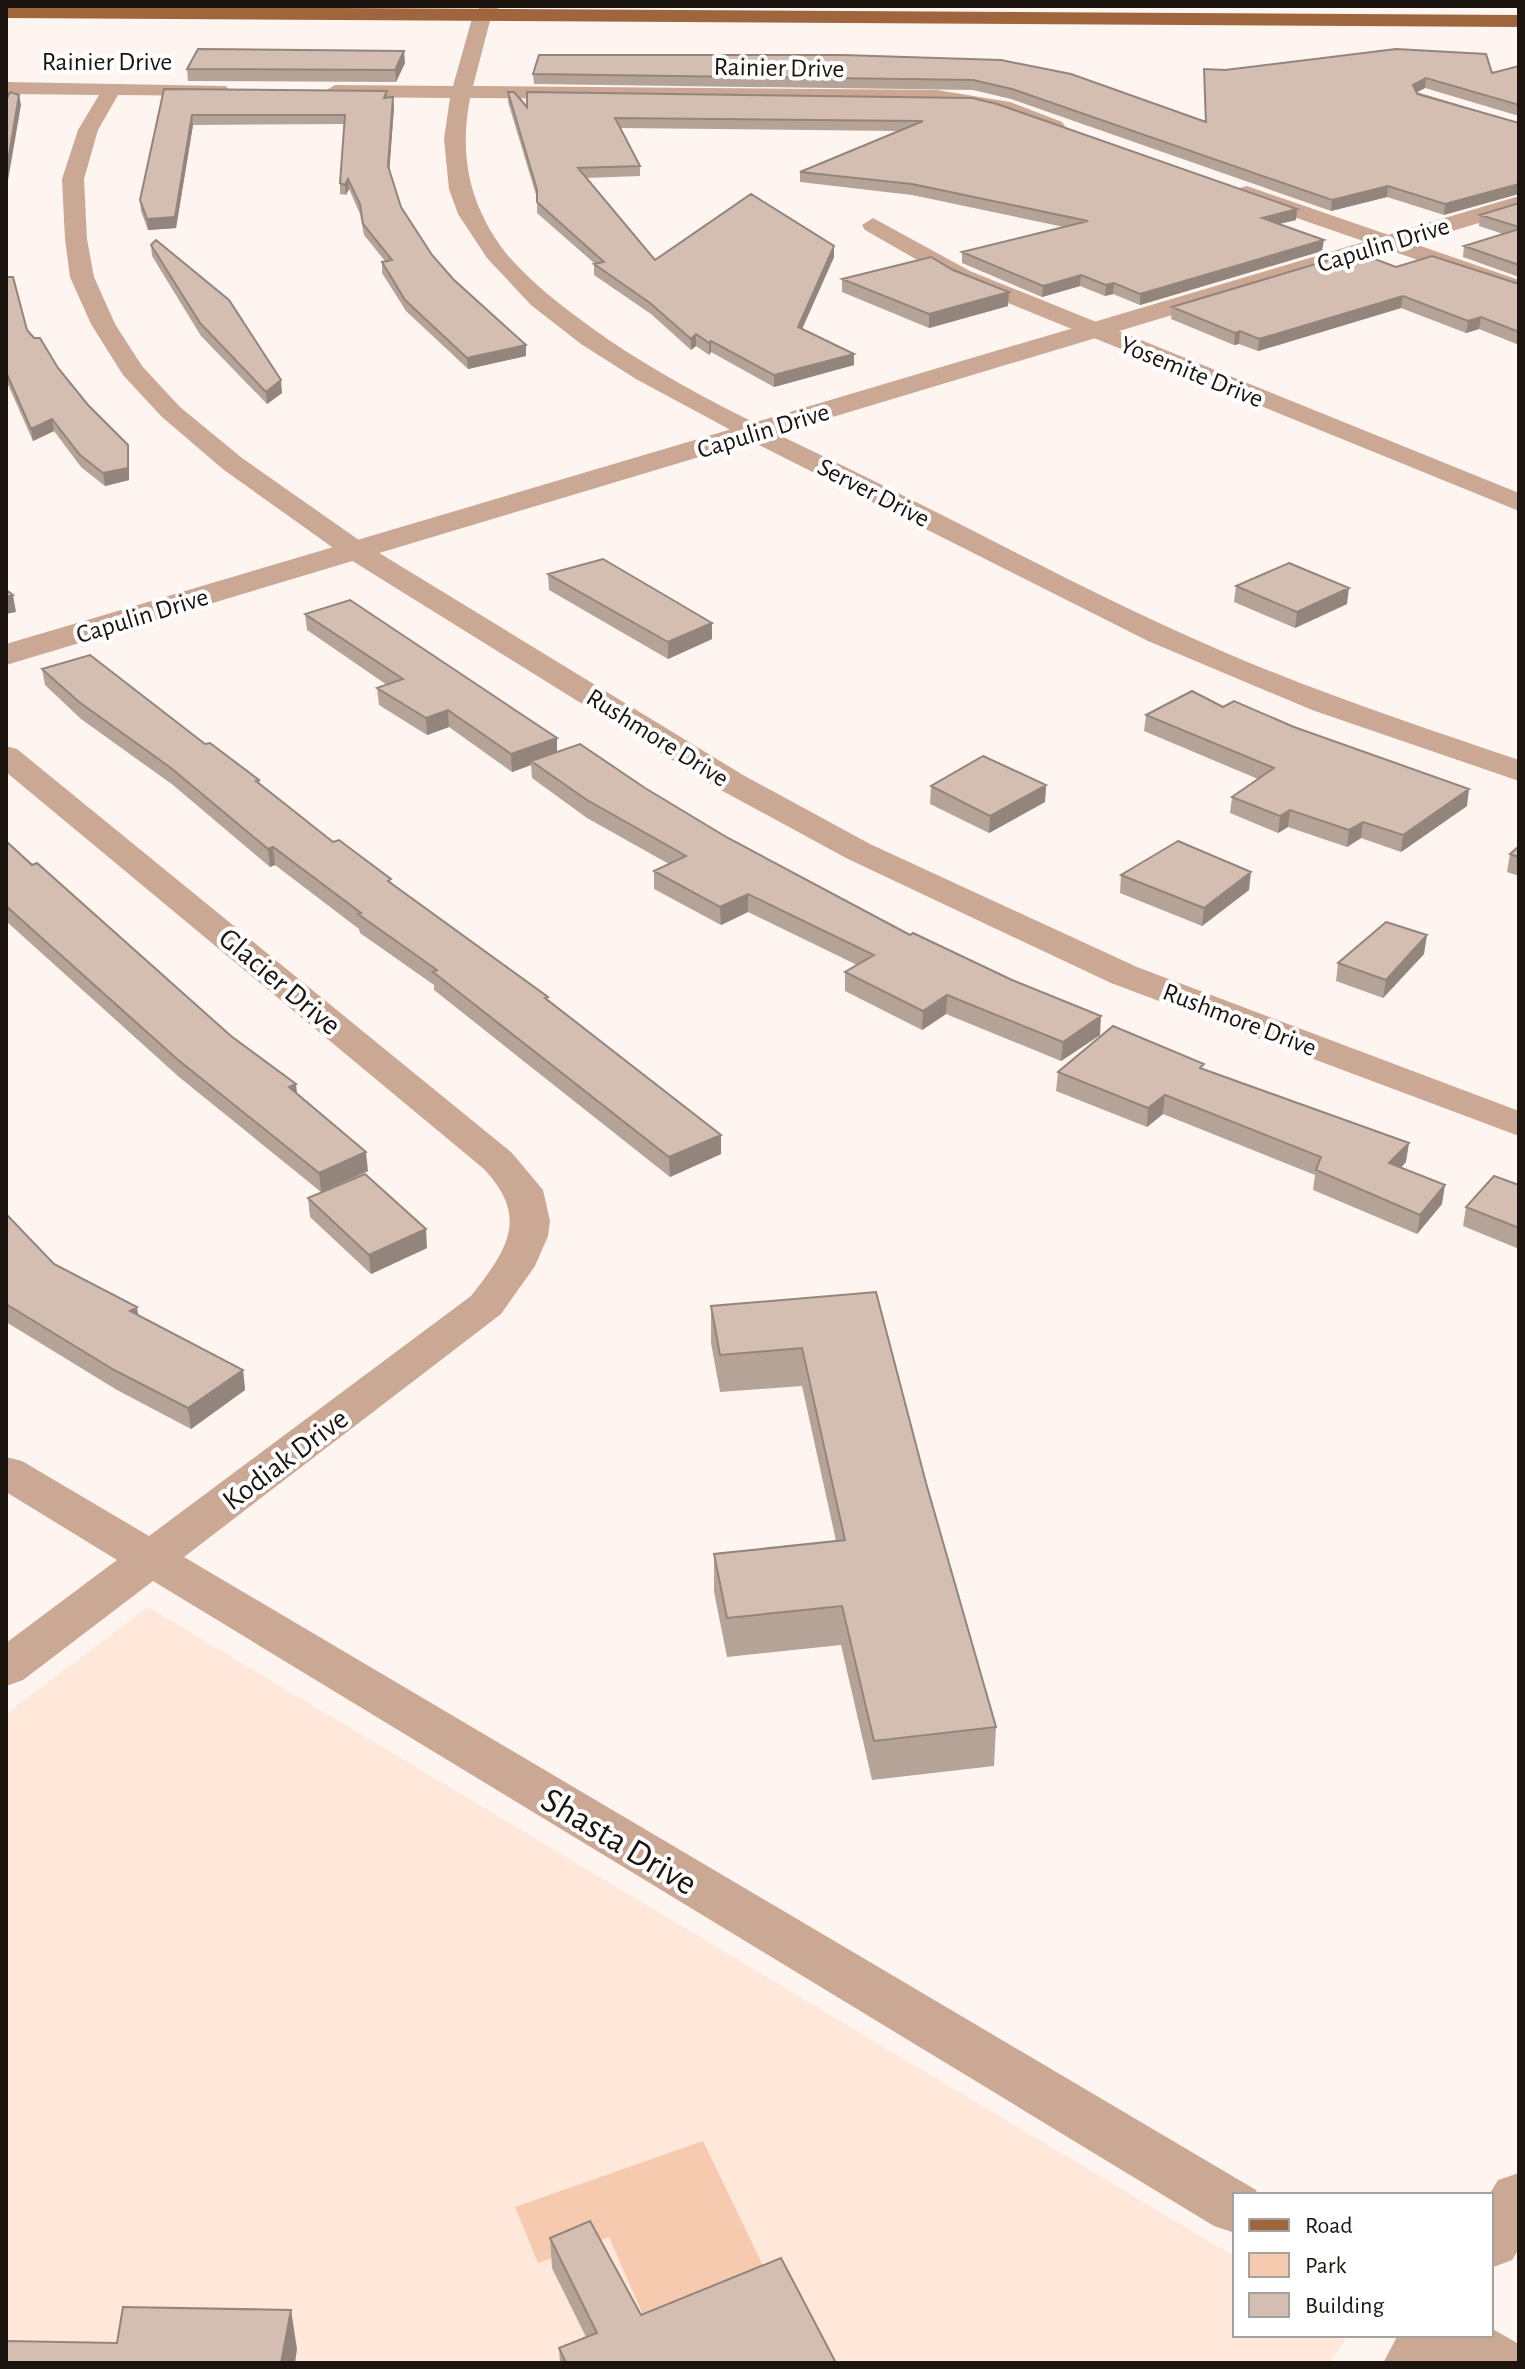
<svg xmlns="http://www.w3.org/2000/svg" width="1525" height="2369" font-family="'Alegreya Sans',sans-serif">
<style>
.built{fill:#ffe7d9}
.green{fill:#f5caae}
.lines{fill:none;stroke-linecap:round;stroke-linejoin:round}
.minor{fill:#caa893;fill-rule:evenodd}
.tertiary{fill:#caa893;fill-rule:evenodd}
.primary{fill:#9f653d;fill-rule:evenodd}
.wall{fill:#b5a398}
.shaded-wall{fill:#94857c}
.building{fill:#d3beb1;stroke:#94857c;stroke-width:2}
.labels{text-anchor:middle;stroke-width:8;stroke-linejoin:round;paint-order:stroke}
.far-street-label{font-size:26px;fill:#1b140f;stroke:#fff}
.street-label{font-size:30px;fill:#1b140f;stroke:#fff}
.near-street-label{font-size:36px;fill:#1b140f;stroke:#fff}
</style>
<rect width="100%" height="100%" fill="#fef5f0"/>
<path class="built" d="M148 1607 1235 2257V2335H1348L1329 2363H6V1714Z"/>
<path class="green" d="M703 2141 766 2272 644 2317 609 2237 538 2263 515 2207Z"/>
<g class="lines">
<path class="minor" d="M481 6H500L491 17 473 86 937 90 1010 102 1062 122 1065 126 1062 130 1055 132 999 111 937 102 470 98C459 156 469 204 505 252 524 275 549 296 573 314 663 383 768 429 870 479 986 536 1099 598 1217 649 1316 692 1418 726 1519 760V781L1312 710 1148 641 753 442 636 379 581 344 531 305 487 258 458 214 449 189 444 139 450 98 335 97 325 91 335 85 453 86 473 15Z
M6 82 226 86 229 90 226 94 219 96 118 95 98 130 84 179 87 239 94 277 115 324 142 366 180 407 242 458 366 545 743 775 870 844 1137 967 1519 1111V1136L1111 983 846 858 719 789 346 557 224 470 162 417 123 375 91 324 70 277 65 239 62 179 78 130 99 95 6 94Z
M1247 186 1519 280V295L1239 198 1236 193 1239 188Z
M873 218 970 271 1519 493V511L954 281 865 230 862 225Z
M6 746 17 749 512 1153 543 1190 550 1221 548 1236 535 1266 501 1314 184 1557 1256 2190 1258 2195H1235V2233L1214 2226 153 1581 23 1680 6 1686V1643L117 1560 6 1492V1457L22 1461 149 1536 471 1296C507 1250 530 1218 484 1169L6 772Z
M1519 2173V2249L1512 2260 1491 2268V2195H1489L1498 2180Z
M1491 2328 1517 2343 1519 2363H1383L1398 2335H1491Z"/>
<path class="tertiary" d="M1519 196V211L6 665V644Z"/>
<path class="primary" d="M6 6 1519 15V27L6 18Z"/>
</g>
<path class="wall" d="M842 55 1205 121 1204 69 1492 73 1519 66V116L1425 88 1417 92 1519 123 1444 215 1387 197 1331 211 1011 99 973 90 534 84 533 74Z
M405 63 396 82 188 81 187 69Z
M164 89 387 91 388 98 394 107 389 170 401 207 432 255 453 279 526 345V356L468 369 406 311 382 273V262L385 261 364 235 360 214 349 189 346 195 340 194V183L344 124 193 125 176 228 148 230 141 211 140 200Z
M508 92 527 107 972 98 1297 209 1296 220 1279 224 1322 251 1140 305 1113 294 1105 296 1080 286 1042 297 962 263V252L1064 227 912 195 800 182V172L899 131 621 128 640 166V176L586 178 655 260 834 257 802 329 854 365 774 387 711 352 709 355 696 346 691 350 651 314 594 275V263L537 213V198L508 102Z
M1519 203V277L1463 257 1464 246 1503 234 1479 226 1480 215Z
M151 245 282 393 267 404 201 336 152 256Z
M1396 267 1519 285V345L1479 329 1466 333 1401 308 1258 351 1239 344 1234 345 1171 319 1172 307Z
M6 277 27 330 88 405 128 445 129 457V480L105 486 81 467 54 431 33 441 6 380Z
M842 279 1008 306 929 328 842 292Z
M548 574 712 639 668 659 549 590Z
M1236 586 1347 604 1295 628 1234 602Z
M305 614 557 752 645 788 728 838 1100 1035 1061 1061 946 1014 922 1030 845 991V972L857 965 748 912 721 925 654 889V871L669 864 587 818 532 778 531 765 512 772 449 727 427 735 379 705 377 688 387 685 307 630Z
M42 669 205 744 259 780 260 784 333 842 548 997V1000L721 1135V1154L670 1177 434 990V985L360 933 359 929 275 865 270 867 173 785 81 719 45 685Z
M1223 707 1467 806 1401 852 1361 838 1347 847 1288 827 1278 833 1230 813 1232 797 1258 779 1144 731 1146 715Z
M1046 785 1045 802 989 833 930 804 931 786Z
M6 841 297 1094 368 1171 321 1192 179 1077 6 921Z
M1519 846V876L1507 872 1510 854Z
M1121 875 1249 890 1202 926 1120 893Z
M1424 954 1383 998 1336 981 1338 963Z
M1204 1069 1406 1162 1401 1168 1442 1204 1417 1234 1313 1190 1315 1175 1163 1114 1147 1127 1056 1091 1058 1072Z
M1519 1185V1249L1463 1226 1466 1207Z
M308 1198 427 1248 371 1274 310 1217Z
M6 1214 54 1264 138 1315 243 1370 245 1390 191 1429 117 1390 6 1322Z
M876 1292 926 1483 996 1727 994 1766 872 1780 841 1645 727 1657 714 1592V1554L836 1541 802 1386 720 1392 711 1343V1306Z
M550 2238 641 2315 836 2363H560L559 2348 586 2337 552 2268Z"/>
<path class="shaded-wall" d="M404 51 405 63 396 82 395 70Z
M1426 78 1425 88 1412 95 1413 85Z
M19 95 21 105 6 192V173Z
M393 97 394 107 389 176 388 166Z
M192 115 193 125 176 228 148 230 147 219Z
M348 179 349 189 346 195 345 185Z
M1519 184V194L1444 215 1445 204Z
M1388 186 1387 197 1331 211 1332 200Z
M1297 209 1296 220 1261 228 1262 218Z
M1324 240 1322 251 1140 305V294Z
M834 246V257L798 338V327Z
M1081 275 1080 286 1042 297 1043 286Z
M1114 283 1113 294 1105 296 1106 285Z
M1009 292 1008 306 929 328V314Z
M1403 296 1401 308 1258 351 1259 339Z
M1481 317 1479 329 1466 333 1468 321Z
M1240 331 1239 344 1234 345 1235 333Z
M696 334V346L691 350V339Z
M711 341V352L709 355V343Z
M526 345V356L468 369 467 358Z
M854 354V365L774 387V375Z
M281 380 282 393 267 404 266 392Z
M52 419 54 431 33 441 31 429Z
M128 445 129 457V480L105 486 103 473Z
M1349 588 1347 604 1295 628 1297 612Z
M13 595 16 612 6 614V597Z
M712 623V639L668 659V642Z
M448 710 449 727 427 735 426 718Z
M557 738V756L531 761V765L512 772 511 754Z
M1046 785 1045 802 989 833 990 816Z
M1469 789 1467 806 1401 852 1403 835Z
M1290 810 1288 827 1278 833 1280 816Z
M1363 822 1361 838 1347 847 1349 830Z
M273 847 275 865 270 867 268 849Z
M1251 872 1249 890 1202 926 1204 908Z
M748 894V912L721 925 720 907Z
M1427 935 1424 954 1383 998 1386 980Z
M947 995 946 1014 922 1030 923 1011Z
M1101 1016 1100 1035 1061 1061 1063 1042Z
M296 1084 298 1102 289 1087Z
M1165 1095 1163 1114 1147 1127 1148 1108Z
M721 1135V1154L670 1177 669 1157Z
M1409 1143 1406 1162 1386 1183 1389 1163Z
M366 1152 368 1171 321 1192 319 1173Z
M1445 1185 1442 1204 1417 1234 1420 1215Z
M426 1229 427 1248 371 1274 369 1255Z
M137 1307 140 1327 130 1311Z
M243 1370 245 1390 191 1429 188 1408Z
M291 2310 297 2349 295 2363H281Z"/>
<path class="building" d="M198 49 404 51 395 70 187 69Z
M1396 49 1486 54 1492 73 1519 66V105L1426 78 1413 85 1417 94 1519 123V184L1445 204 1388 186 1332 200 1012 89 973 80 533 74 539 55H842L1001 60 1071 74 1206 122 1204 69 1225 70Z
M164 89 387 91 384 98 393 97 388 166 401 207 432 255 453 279 526 345 467 358 405 300 382 262 392 260 363 224 360 204 348 179 345 185 340 183 345 115H192L175 217 147 219 140 200Z
M10 92 19 95 6 173V100Z
M508 92H514L527 107V92L972 98 997 104 1297 209 1262 218 1324 240 1140 294 1114 283 1106 285 1081 275 1043 286 962 252 1088 221 912 184 800 172 923 121 615 118 640 166 578 168 655 260 751 194 834 246 798 327 854 354 774 375 711 341 709 343 696 334 691 339 650 303 594 264 604 262 537 202V190Z
M1519 203V227L1480 215Z
M1519 229V265L1464 246Z
M156 240 229 300 281 380 266 392 200 323 151 245Z
M1356 252 1396 267 1432 256 1519 284V332L1481 317 1468 321 1403 296 1259 339 1240 331 1235 333 1172 307Z
M931 257 953 270 1009 292 929 314 842 279Z
M6 277H13L27 330 34 338H40L58 368 88 405 128 445V468L103 473 80 455 52 419 31 429 6 372Z
M603 559 712 623 668 642 548 574Z
M1289 563 1349 588 1297 612 1236 586Z
M6 590 13 595 6 597Z
M350 600 557 738 511 754 448 710 426 718 377 688 403 679 305 614Z
M90 655 205 744 210 743 259 780 256 781 333 842 339 840 391 879 388 881 548 997 545 998 721 1135 669 1157 433 972 437 970 358 914 361 913 273 847 268 849 171 768 79 702 42 669Z
M1192 691 1223 707 1234 701 1294 727 1469 789 1403 835 1363 822 1349 830 1290 810 1280 816 1232 797 1274 768 1146 715Z
M580 744 645 788 728 838 910 935 913 933 1012 980 1101 1016 1063 1042 947 995 923 1011 845 972 874 955 748 894 720 907 654 871 686 856 587 800 531 761Z
M983 756 1046 785 990 816 931 786Z
M6 841 32 865 37 863 231 1036 296 1084 289 1087 366 1152 319 1173 177 1059 6 906Z
M1178 841 1251 872 1204 908 1121 875Z
M1519 846V857L1510 854Z
M1386 922 1427 935 1386 980 1338 963Z
M1113 1026 1204 1064 1200 1068 1409 1143 1389 1163 1445 1185 1420 1215 1316 1170 1321 1157 1165 1095 1148 1108 1058 1072Z
M365 1174 426 1229 369 1255 308 1198Z
M1494 1176 1519 1185V1228L1466 1207Z
M6 1214 54 1264 137 1307 130 1311 243 1370 188 1408 114 1370 6 1304Z
M876 1292 926 1483 996 1727 874 1741 842 1606 727 1618 714 1554 845 1540 802 1348 720 1355 711 1306Z
M590 2221 641 2315 781 2258 836 2363H566L559 2348 597 2333 550 2238Z
M123 2307 291 2310 281 2363H6V2341L117 2343Z"/>
<g class="labels">
<g class="far-street-label">
<text x="107" y="70">Rainier Drive</text>
<text transform="translate(779 67) rotate(1)" y="9">Rainier Drive</text>
<text transform="translate(1383 244) rotate(-17)" y="9">Capulin Drive</text>
<text transform="translate(1192 371) rotate(22)" y="9">Yosemite Drive</text>
<text transform="translate(763 430) rotate(-17)" y="9">Capulin Drive</text>
<text transform="translate(874 492) rotate(27)" y="9">Server Drive</text>
<text transform="translate(142 615) rotate(-17)" y="9">Capulin Drive</text>
<text transform="translate(658 737) rotate(32)" y="9">Rushmore Drive</text>
<text transform="translate(1240 1019) rotate(21)" y="9">Rushmore Drive</text>
</g>
<g class="street-label">
<text transform="translate(280 981) rotate(40)" y="10">Glacier Drive</text>
<text transform="translate(285 1459) rotate(-37)" y="10">Kodiak Drive</text>
</g>
<g class="near-street-label">
<text transform="translate(620 1840) rotate(31)" y="13">Shasta Drive</text>
</g>
</g>
<rect width="1525" height="2369" fill="none" stroke="#1b140f" stroke-width="16"/>
<rect x="1233" y="2193" width="260" height="144" fill="#ffffff" stroke="#a4a19f" stroke-width="2"/>
<rect x="1249" y="2219" width="40" height="12" fill="#9f653d" stroke="#a4a19f" stroke-width="2"/>
<text x="1305" y="2233" font-size="24" fill="#1b140f">Road</text>
<rect x="1249" y="2253" width="40" height="24" fill="#f5caae" stroke="#a4a19f" stroke-width="2"/>
<text x="1305" y="2273" font-size="24" fill="#1b140f">Park</text>
<rect x="1249" y="2293" width="40" height="24" fill="#d3beb1" stroke="#a4a19f" stroke-width="2"/>
<text x="1305" y="2313" font-size="24" fill="#1b140f">Building</text>
</svg>
